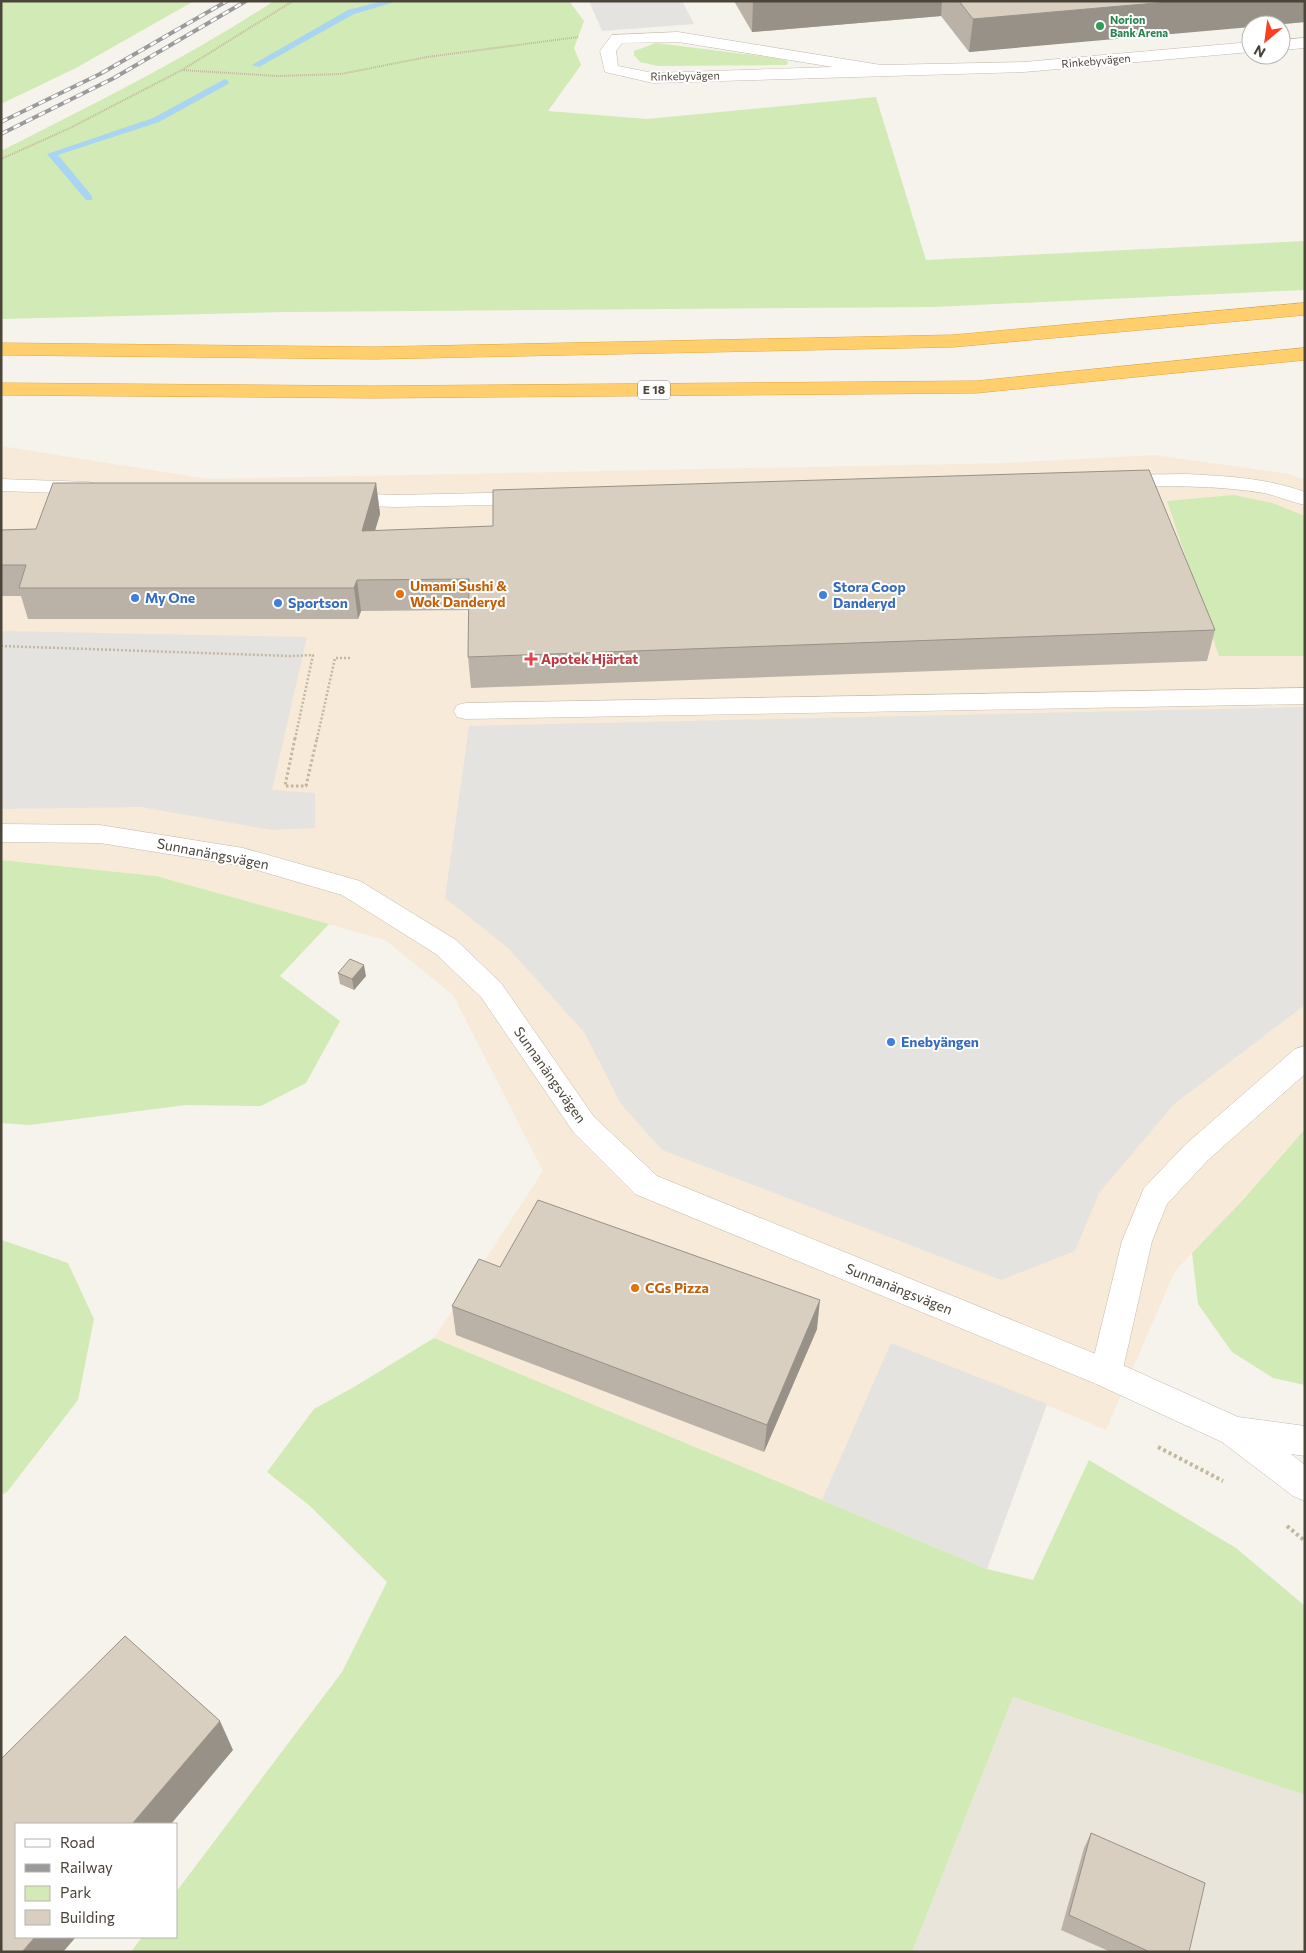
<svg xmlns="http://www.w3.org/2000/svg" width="1306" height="1953" font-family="Commissioner,sans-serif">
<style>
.residential{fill:#eae5da}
.commercial{fill:#f7ead8}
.green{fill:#d2eab5}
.parking{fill:#e5e3e0}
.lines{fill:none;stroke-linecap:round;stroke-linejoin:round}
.stream{fill:#a9d4f2;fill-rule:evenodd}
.service-casing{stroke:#c2bbae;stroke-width:1}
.minor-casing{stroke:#c2bbae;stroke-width:1}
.motorway-casing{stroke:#e0a43c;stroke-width:1}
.path-far3{stroke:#c4b79f;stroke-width:2;stroke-dasharray:1 1;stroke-linecap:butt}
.path-far2{stroke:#c4b79f;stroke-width:2.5;stroke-dasharray:2 2;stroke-linecap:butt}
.path-far1{stroke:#c4b79f;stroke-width:3;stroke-dasharray:2.5 2.5;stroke-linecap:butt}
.path{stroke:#c4b79f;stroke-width:4;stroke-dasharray:3 3;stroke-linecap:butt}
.service{fill:#fff;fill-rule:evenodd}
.minor{fill:#fff;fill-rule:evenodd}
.motorway{fill:#ffcf6e;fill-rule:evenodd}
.rail-casing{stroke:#9a9a9a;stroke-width:4}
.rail{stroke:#fff;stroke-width:2.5;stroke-dasharray:7;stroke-linecap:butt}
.wall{fill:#bab2a6}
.shaded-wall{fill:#979187}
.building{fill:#d8cfc1;stroke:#979187}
.leisure-dot{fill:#2e9e5b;stroke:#fff;stroke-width:2}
.food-dot{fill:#e8710a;stroke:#fff;stroke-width:2}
.shop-dot{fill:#3f7fe0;stroke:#fff;stroke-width:2}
.health-dot{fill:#e0444e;stroke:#fff;stroke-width:2}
.labels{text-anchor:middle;stroke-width:4;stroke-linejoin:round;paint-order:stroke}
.far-leisure-label{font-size:11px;font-weight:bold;fill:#27864d;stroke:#fff;text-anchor:start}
.far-street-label{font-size:11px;fill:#4b4439;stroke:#fff}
.shield{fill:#fff;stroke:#817c74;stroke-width:1}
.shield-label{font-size:12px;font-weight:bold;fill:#4b4439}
.food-label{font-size:14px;font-weight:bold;fill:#c56008;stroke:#fff;text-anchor:start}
.shop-label{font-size:14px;font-weight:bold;fill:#366cbe;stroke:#fff;text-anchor:start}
.health-label{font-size:14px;font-weight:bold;fill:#be3a42;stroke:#fff;text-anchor:start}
.street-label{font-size:14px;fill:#4b4439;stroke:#fff}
</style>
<rect width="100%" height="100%" fill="#f6f3ec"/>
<path class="residential" d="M1013 1697 1305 1795V1952H912Z"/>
<path class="commercial" d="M1 446 208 479 1006 463 1154 455 1289 474 1305 480V1129L1242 1201 1175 1271 1106 1430 1047 1405 987 1569 434 1338 543 1171 453 995 385 940 156 876 1 860Z"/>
<path class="green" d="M1 1H194L76 68 1 104Z
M274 1H569L584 21 574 48 581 65 548 111 647 119 876 97 926 260 1305 241V290L933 307 288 312 1 319V151C94 104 187 58 274 1Z
M656 43 775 58 788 61 787 65 658 66 640 62 634 55V51Z
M1234 495 1272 503 1305 516V656H1219L1167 501Z
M1 860 156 876 329 924 280 976 340 1021 306 1083 261 1106 186 1105 30 1125 1 1123Z
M1305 1129V1385L1273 1378 1232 1352 1198 1304 1192 1253 1242 1201Z
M2 1240 68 1263 94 1319 78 1400 7 1492 1 1495Z
M434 1338 987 1569 1033 1580 1089 1460 1236 1548 1305 1606V1795L1013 1697 912 1952H131L142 1937H176V1892L342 1672 387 1582 310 1506 267 1472 314 1409 354 1387Z"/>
<path class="parking" d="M589 1H682L694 24 602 31Z
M1 631 307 637 272 790 315 793V828L272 830 141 807 1 809Z
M1305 707V1005L1174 1104 1099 1193 1075 1251 1001 1280 662 1150 621 1104 584 1032 508 948 445 898 469 726Z
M891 1343 1047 1404 987 1569 822 1500Z"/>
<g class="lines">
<path class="stream" d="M383 1H398L354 14 259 67 252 65 348 10Z
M225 79 229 82 228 84 159 122 58 155 92 196V200H86L47 154 153 118Z"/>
<g class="service-casing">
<path id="service" d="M1186 474C1226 476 1267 478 1305 492V505C1291 502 1278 496 1264 493 1215 485 1165 486 1116 487L1109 485 1105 481 1109 477 1116 475Z
M1 479 89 482 96 484 100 488 96 492 89 494 1 491Z
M531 492 539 493 542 498 539 503 531 504 396 507 341 505 333 504 330 499 333 494 341 493 396 495Z
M1305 688V704L466 719 457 717 454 711 457 705 466 703Z
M1305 1046V1074L1208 1160 1167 1204 1152 1241 1122 1373 1118 1383 1106 1387 1094 1383 1090 1373 1122 1241 1144 1188 1186 1144 1295 1049Z"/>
</g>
<g class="minor-casing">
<path id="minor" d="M678 32 881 65 1024 62 1251 42V52L1024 72 653 83 605 72 600 51 612 35ZM678 42 833 67 653 73 618 66 616 51 622 43Z
M1305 38V48L1281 50V40Z
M1 824 100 825 243 848 360 881 456 940 501 983 594 1117 657 1176 1118 1363 1238 1417 1305 1426V1456L1291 1454 1305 1465V1501L1293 1496 1222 1442 1094 1383 635 1194 574 1133 481 997 436 954 342 895 243 866 100 843 1 842Z"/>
</g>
<g class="motorway-casing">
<path id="motorway" d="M1305 303V315L953 347 375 359 1 355V343L375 347 953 335Z
M1305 348V360L976 393 374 398 1 395V383L374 386 976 381Z"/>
</g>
<path class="path-far3" d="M182 70 277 76 341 74 427 57 578 37
M1 159 70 128 182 70 293 1"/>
<path class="path-far2" d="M1 646 290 656 313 655 295 739
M317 739 335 658H352"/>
<path class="path-far1" d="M295 738 285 786H306L317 738"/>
<path class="path" d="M1158 1447 1223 1481
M1287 1526 1305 1541"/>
<use href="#service" class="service"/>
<use href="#minor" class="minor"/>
<use href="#motorway" class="motorway"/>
<g class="rail-casing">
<path id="rail" d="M1 122 100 74 227 1
M1 134 114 78 246 1"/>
</g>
<use href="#rail" class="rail"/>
</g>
<path class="wall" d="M734 1H1305V22L1272 25H1251L969 52 941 16 752 32Z
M376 483 380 514 375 530 1215 630 1207 661 471 688 468 657 469 610 361 611 358 619H28L21 596H1V530L36 529Z
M338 973 366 976 354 990 340 984Z
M500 1267 817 1329 764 1452 456 1335 452 1306Z
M1091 1833 1189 1952H1111L1061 1930 1084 1848Z"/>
<path class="shaded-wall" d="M753 1H942L941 16 752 32Z
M1178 1H1305V22L1272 25H1251V27L969 52 973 19Z
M376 483 380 514 366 561 362 531Z
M357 580 361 611 358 619 354 588Z
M364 965 366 976 354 990 352 979Z
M820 1300 817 1329 764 1452 767 1425Z
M220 1721 233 1750 171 1824H132Z
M35 1937H76L63 1952H22Z"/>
<path class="building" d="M959 1H1178L973 19Z
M1149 470 1215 630 468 657 469 579 357 580 354 588H19L26 565H1V530L36 529 53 483H376L362 531 493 526V490Z
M350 959 364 965 352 979 338 973Z
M538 1200 820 1300 767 1425 452 1306 479 1259 500 1267Z
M125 1636 220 1721 132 1824H16V1937H35L22 1952H1V1759Z
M1091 1833 1205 1883 1189 1952H1150L1069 1915Z"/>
<circle class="leisure-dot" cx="1100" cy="26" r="5"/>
<g class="food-dot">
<circle cx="400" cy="594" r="5"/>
<circle cx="635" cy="1288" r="5"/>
</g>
<g class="shop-dot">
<circle cx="823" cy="595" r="5"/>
<circle cx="135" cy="598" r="5"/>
<circle cx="278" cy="603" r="5"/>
<circle cx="891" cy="1042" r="5"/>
</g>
<path class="health-dot" d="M528.5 651.5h5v5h5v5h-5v5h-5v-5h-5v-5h5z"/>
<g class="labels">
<g class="far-leisure-label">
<text x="1110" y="24">Norion<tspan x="1110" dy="13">Bank Arena</tspan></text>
</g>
<g class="far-street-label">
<text transform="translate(1096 61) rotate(-5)" y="4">Rinkebyvägen</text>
<text transform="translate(685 76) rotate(-1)" y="4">Rinkebyvägen</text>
</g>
<rect class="shield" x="638" y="380.5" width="32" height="19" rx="4"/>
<g class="shield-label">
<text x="654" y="394">E 18</text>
</g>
<g class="food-label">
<text x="410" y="591">Umami Sushi &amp;<tspan x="410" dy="16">Wok Danderyd</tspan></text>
<text x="645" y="1293">CGs Pizza</text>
</g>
<g class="shop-label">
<text x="833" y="592">Stora Coop<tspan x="833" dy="16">Danderyd</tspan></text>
<text x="145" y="603">My One</text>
<text x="288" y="608">Sportson</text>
<text x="901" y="1047">Enebyängen</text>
</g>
<g class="health-label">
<text x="541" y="664">Apotek Hjärtat</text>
</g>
<g class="street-label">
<text transform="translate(213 854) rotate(11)" y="5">Sunnanängsvägen</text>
<text transform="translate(550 1075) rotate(55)" y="5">Sunnanängsvägen</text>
<text transform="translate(899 1289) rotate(22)" y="5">Sunnanängsvägen</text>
</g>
</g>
<rect width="1306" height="1953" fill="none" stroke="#4b4439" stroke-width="5"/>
<rect x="15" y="1823" width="162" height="115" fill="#ffffff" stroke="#b7b4b0"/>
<rect x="25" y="1839" width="25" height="8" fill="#ffffff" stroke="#b7b4b0"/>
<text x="60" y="1848" font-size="15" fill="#4b4439">Road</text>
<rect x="25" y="1864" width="25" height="8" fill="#9a9a9a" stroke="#b7b4b0"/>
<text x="60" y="1873" font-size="15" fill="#4b4439">Railway</text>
<rect x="25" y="1886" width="25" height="15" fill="#d2eab5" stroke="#b7b4b0"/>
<text x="60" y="1898" font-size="15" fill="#4b4439">Park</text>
<rect x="25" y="1910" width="25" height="15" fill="#d8cfc1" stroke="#b7b4b0"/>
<text x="60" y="1923" font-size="15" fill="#4b4439">Building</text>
<g transform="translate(1266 40) rotate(209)"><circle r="24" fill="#ffffff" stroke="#b7b4b0"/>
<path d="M0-4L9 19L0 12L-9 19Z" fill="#fc3f1d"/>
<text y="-8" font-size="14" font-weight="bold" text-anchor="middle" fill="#4b4439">N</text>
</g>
</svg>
